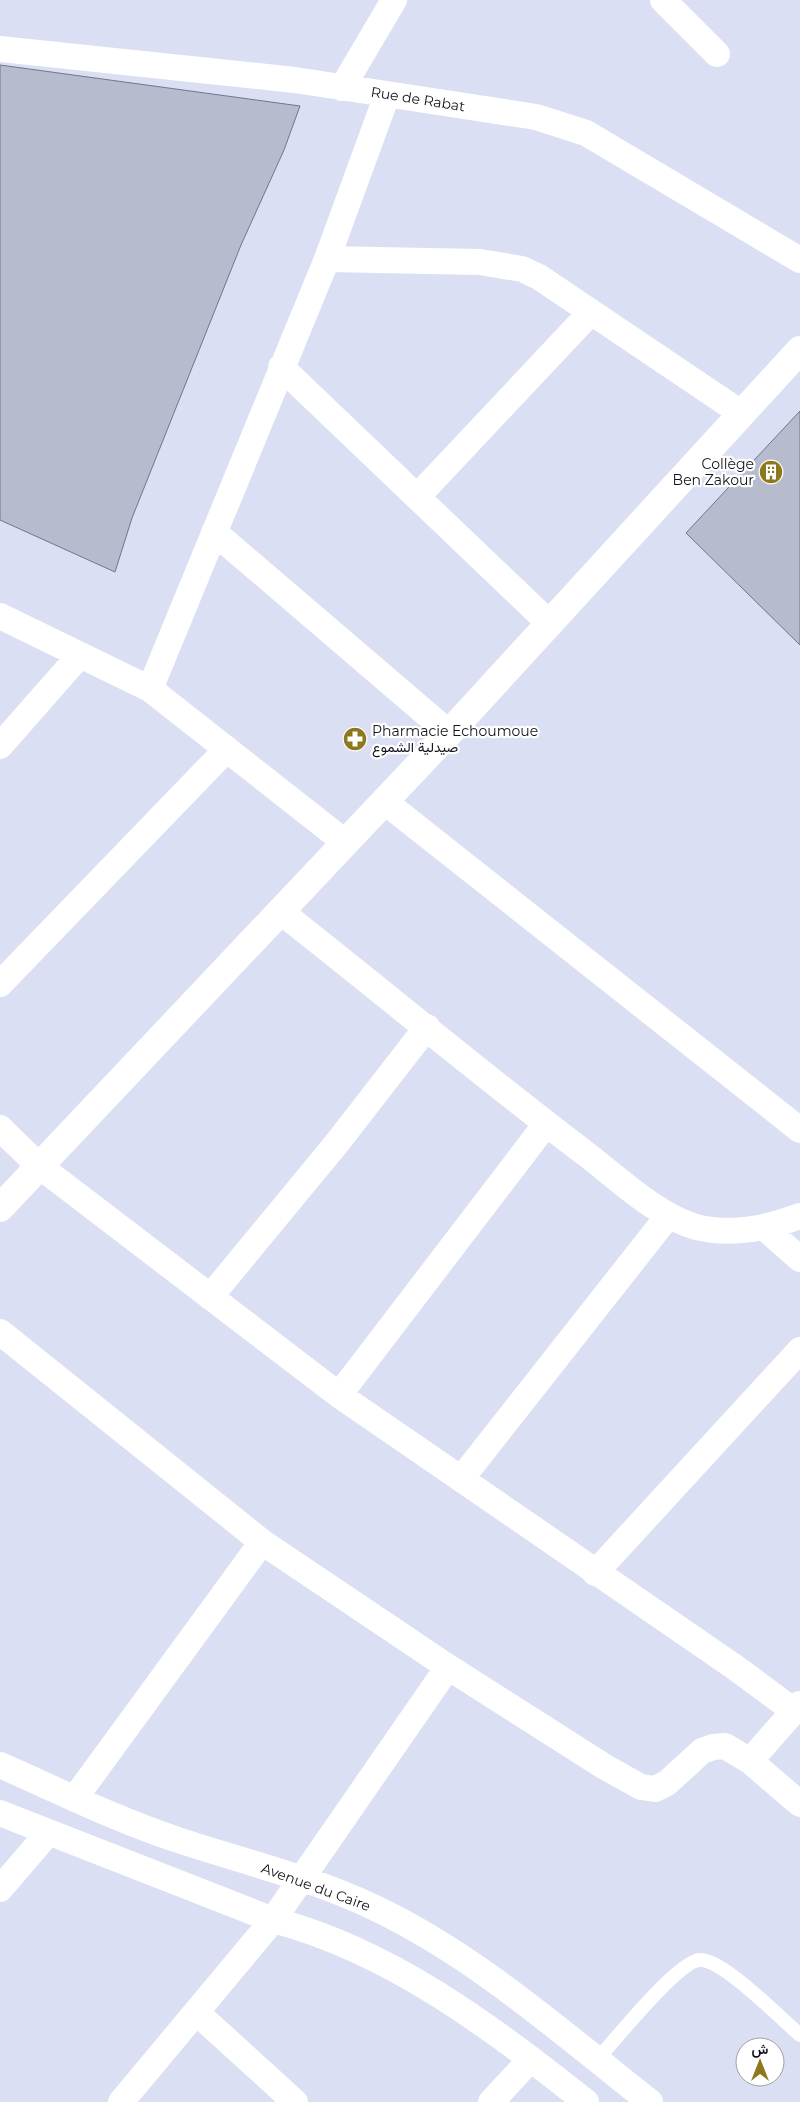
<svg xmlns="http://www.w3.org/2000/svg" width="800" height="2102" font-family="Montserrat,Vazirmatn,sans-serif">
<style>
.building{fill:#b6bbce;stroke:#727688}
.lines{fill:none;stroke-linecap:round;stroke-linejoin:round}
.service{stroke:#fff;stroke-width:14}
.minor{stroke:#fff;stroke-width:26}
.tertiary{stroke:#fff;stroke-width:28}
.labels{text-anchor:middle;stroke-width:4.5;stroke-linejoin:round;paint-order:stroke}
.street-label{font-size:14px;fill:#12131a;stroke:#fff}
.poi-label{font-size:14px;fill:#12131a;stroke:#fff;text-anchor:end}
</style>
<rect width="100%" height="100%" fill="#dadff3"/>
<path class="building" d="M0 65 300 106 284 150 241 245 132 518 115 572 0 520Z
M800 411V645L686 533Z"/>
<g class="lines">
<path class="service" d="M597 2060C613 2042 679 1960 700 1960 723 1959 781 2019 800 2035"/>
<path class="minor" d="M663 0 717 54
M0 49 295 80 536 117 586 133 800 260
M342 88 394 0
M327 259 480 262 522 269 539 277 591 312 741 413
M281 367 549 623
M417 497 591 312
M214 532 449 733
M0 616 150 689 346 843
M150 689 327 259 387 95
M0 746 80 655
M385 802 800 1130
M281 912C383 992 483 1076 586 1154 619 1179 657 1216 696 1227 731 1236 768 1228 800 1216
M0 984 227 749
M0 1128 38 1165 339 1395 736 1668 794 1711
M765 1228 800 1259
M210 1297 337 1143 427 1027
M0 1332 262 1542 448 1667 605 1767 641 1787 655 1789 667 1783 702 1751 713 1747 725 1746 750 1761 800 1804
M339 1395 546 1124
M461 1479 668 1216
M595 1573 800 1350
M750 1761 800 1704
M0 1765C59 1791 119 1821 181 1841 245 1862 312 1878 373 1907 475 1955 562 2033 650 2102
M75 1798 262 1542
M0 1813 273 1920C391 1951 491 2027 586 2102
M0 1889 48 1833
M196 2012 295 2102
M121 2102 273 1920 448 1667
M491 2102 531 2059"/>
<path class="tertiary" d="M0 1208 449 733 800 350"/>
</g>
<defs>
<g id="building-disc" transform="scale(1.25)"><circle r="9.5" fill="#8d781d" stroke="#fff"/><path d="M-4-6H4V6H1V3H-1V6H-4ZM-2.5-4.3h1.7v1.8h-1.7ZM.8-4.3h1.7v1.8H.8ZM-2.5-1h1.7V.8h-1.7ZM.8-1h1.7V.8H.8Z" fill="#fff"/></g>
<g id="pharmacy-disc" transform="scale(1.25)"><circle r="9.5" fill="#8d781d" stroke="#fff"/><path d="M-2-6h4v4h4v4h-4v4h-4v-4h-4v-4h4Z" fill="#fff"/></g>
</defs>
<g fill-rule="evenodd">
<use href="#building-disc" x="771" y="472"/>
<use href="#pharmacy-disc" x="355" y="739"/>
</g>
<g class="labels">
<g class="street-label">
<text transform="translate(418 99) rotate(9)" y="5">Rue de Rabat</text>
<text transform="translate(316 1887) rotate(20)" y="5">Avenue du Caire</text>
</g>
<g class="poi-label">
<text x="754" y="469">Collège<tspan x="754" dy="16">Ben Zakour</tspan></text>
<text x="372" y="736" text-anchor="start">Pharmacie Echoumoue<tspan x="372" dy="16">صيدلية الشموع</tspan></text>
</g>
</g>
<g transform="translate(760 2062)"><circle r="24" fill="#ffffff" stroke="#a0a1a3"/>
<path d="M0-4L9 19L0 12L-9 19Z" fill="#8d781d"/>
<text y="-8" font-size="14" font-weight="bold" text-anchor="middle" fill="#12131a">ش</text>
</g>
</svg>
